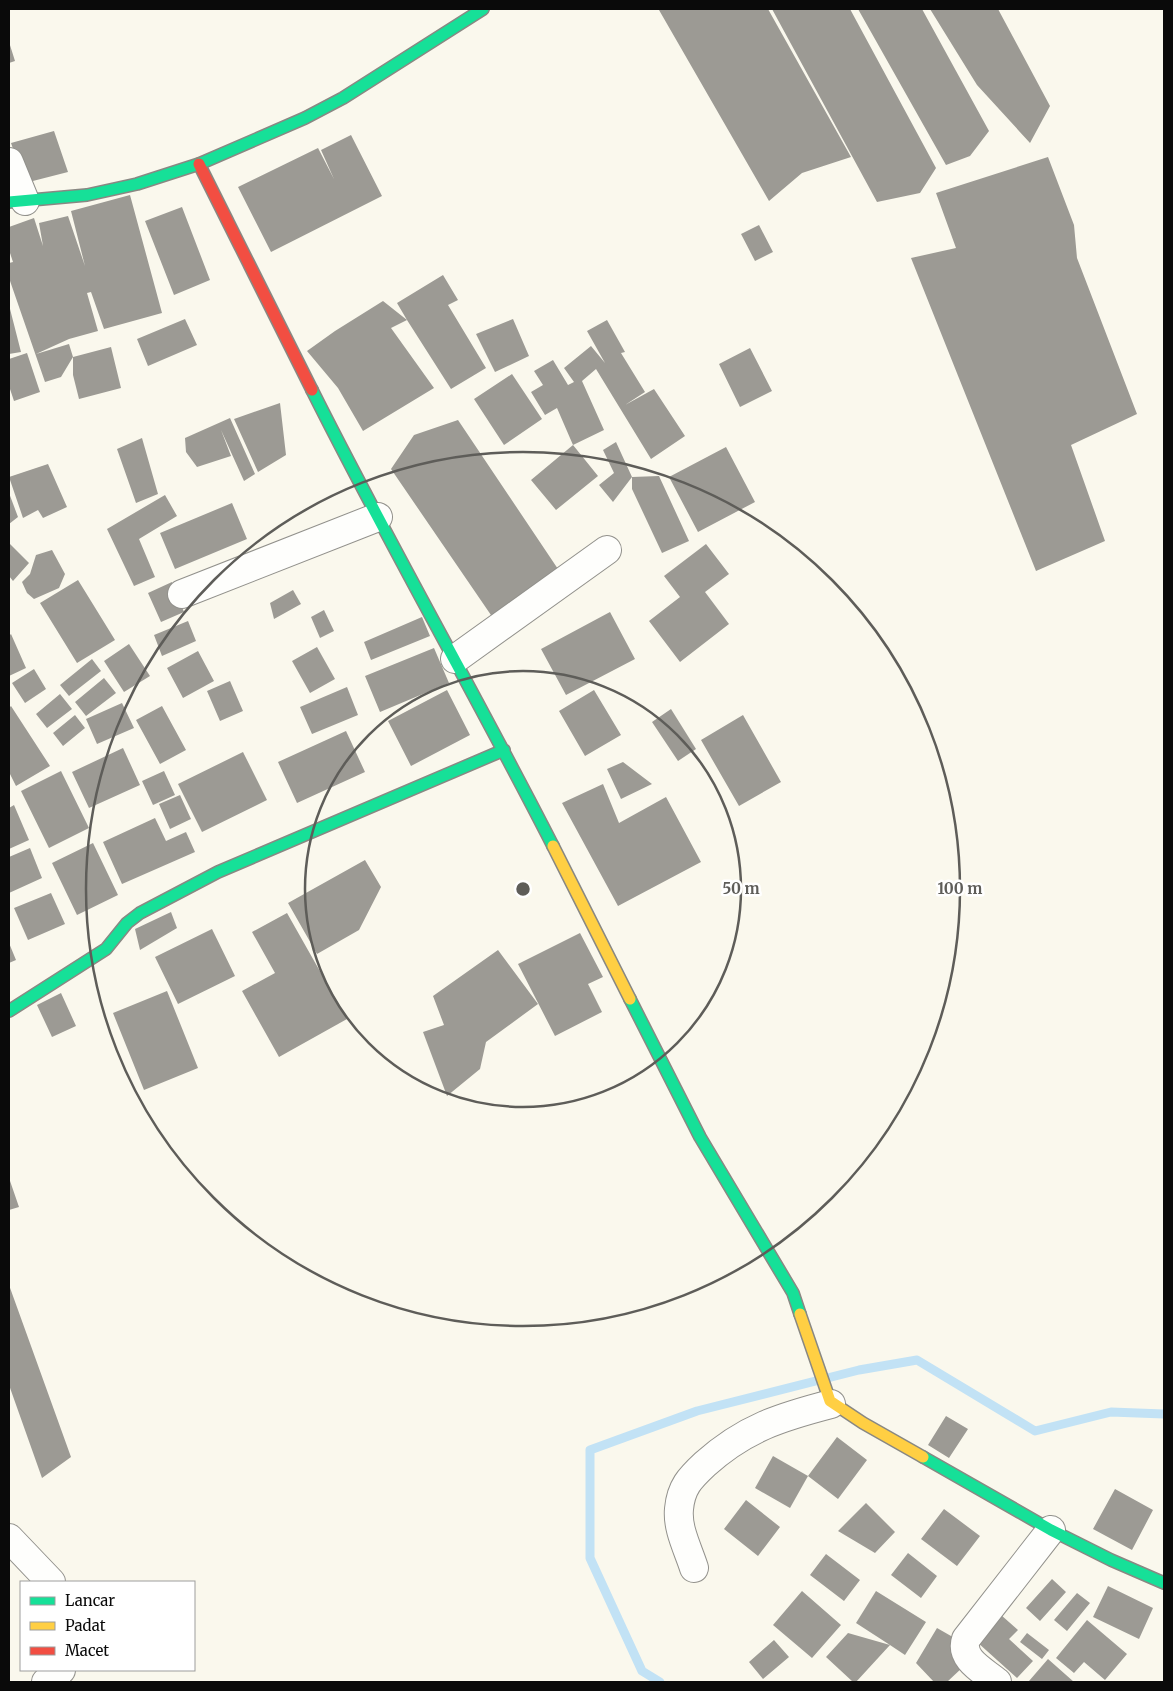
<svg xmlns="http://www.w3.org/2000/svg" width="1173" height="1691" font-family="Merriweather,serif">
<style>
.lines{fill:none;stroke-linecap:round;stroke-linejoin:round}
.stream{stroke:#c2e2f5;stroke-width:9}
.building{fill:#9c9a94}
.street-casing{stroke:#92918c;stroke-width:30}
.fast-casing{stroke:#898883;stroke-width:14}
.slow-casing{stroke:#898883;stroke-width:14}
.jam-casing{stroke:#898883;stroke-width:14}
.street{stroke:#fefefc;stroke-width:28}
.fast{stroke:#16e098;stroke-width:11}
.slow{stroke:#ffcf43;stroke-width:11}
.jam{stroke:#f24e42;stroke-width:11}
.ring{fill:none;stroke:#5e5d59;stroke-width:2.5}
.centre{fill:#5e5d59;stroke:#fff;stroke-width:2.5}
.ring-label{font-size:15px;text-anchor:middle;font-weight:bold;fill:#5e5d59;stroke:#fff;stroke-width:5;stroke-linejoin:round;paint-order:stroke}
</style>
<rect width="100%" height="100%" fill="#faf8ed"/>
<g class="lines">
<path class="stream" d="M660 1682 642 1671 590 1558V1450L697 1411 859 1370 917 1360 1035 1431 1111 1412 1164 1414"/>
</g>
<path class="building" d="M662 9H768L851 157 802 173 769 201 659 10Z
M772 9H850L936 168 920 193 877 202Z
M858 9H922L989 131 970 156 946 165Z
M930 9H998L1050 106 1030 143 977 85Z
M9 42 15 61 9 63Z
M54 131 68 172 25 183 11 143Z
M351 135 382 196 271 252 238 187 318 148 334 179 321 150Z
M1048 157 1074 225 1077 258 1137 414 1071 445 1105 541 1036 571 911 258 956 248 936 193Z
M130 195 162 313 104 329 91 292 87 293 98 331 69 339 36 354 69 344 73 357 61 377 45 382 9 278V263L13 262 9 250V227L34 218 43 246 39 223 68 216 85 266 71 211Z
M182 207 210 280 174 295 145 221Z
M759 225 773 252 755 261 741 234Z
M443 275 458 300 448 305 486 368 451 389 407 320 391 328 434 388 363 431 338 388 307 351 335 331 383 301 407 320 397 303Z
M9 305 21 352 9 354Z
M185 319 197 345 148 366 137 339Z
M513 319 529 356 495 372 476 334Z
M607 320 625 352 621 353 645 392 625 405 654 389 685 436 651 459 596 369 582 381 604 430 573 445 557 408 545 415 531 392 543 385 534 371 553 360 568 385 574 382 564 368 591 346 605 363 587 331Z
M111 347 121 388 79 399 73 375V357Z
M750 348 772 391 740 407 719 364Z
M27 353 40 392 14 401 9 386V359Z
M512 374 542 419 504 445 474 399Z
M280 403 286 455 258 472 234 419Z
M230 418 255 474 244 481 221 430 231 456 197 467 186 452 185 438Z
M458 420 560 572 493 618 391 469 414 435Z
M142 438 158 494 136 503 117 449Z
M616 442 632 477 659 476 689 541 662 553 632 489V477L613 502 599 485 614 473 603 450Z
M573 445 598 476 556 510 531 480Z
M726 447 755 502 698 532 669 477Z
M48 464 67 507 43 518 38 510 23 518 9 477Z
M9 493 18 517 9 524Z
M165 495 177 516 139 539 155 577 134 586 107 529Z
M232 503 247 539 175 569 160 533Z
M9 543 29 563 13 581 9 576Z
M706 544 729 574 705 592 729 624 680 662 649 621 680 597 664 576Z
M52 550 65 574 59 588 34 599 27 593 22 582 30 574 36 555Z
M78 580 115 640 77 663 40 603Z
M172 582 184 612 161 622 148 593Z
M293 590 301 604 274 619 270 603Z
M324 610 334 631 320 638 311 617Z
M610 612 635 659 566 695 541 649Z
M422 617 430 636 371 660 364 642Z
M188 621 196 641 162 656 154 635Z
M11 634 26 668 9 676V636Z
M129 644 150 676 124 692 104 661Z
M317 647 335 679 310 693 292 661Z
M434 648 449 683 380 712 365 676Z
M198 651 214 681 183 698 167 668Z
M92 659 101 671 69 696 60 685Z
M34 669 46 689 25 703 12 683Z
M104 678 116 693 86 716 75 702Z
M230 681 243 711 220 721 207 691Z
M347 687 358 715 312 734 300 707Z
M447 690 470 735 411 766 388 721Z
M594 690 621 735 585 756 559 711Z
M60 694 72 709 47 728 36 714Z
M122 703 134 728 97 744 86 719Z
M11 706 50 766 16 786 9 772V708Z
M162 706 186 750 160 764 136 720Z
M671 709 696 749 678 761 652 722Z
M75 715 85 728 63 746 53 733Z
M743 715 781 782 739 806 701 740Z
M346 731 365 772 297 803 278 762Z
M123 748 140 785 89 808 72 772Z
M243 752 267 800 202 832 178 784Z
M623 762 652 784 621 799 607 769Z
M61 771 89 828 49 848 21 791Z
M164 771 175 795 153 805 142 781Z
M603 784 619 823 666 797 701 862 618 906 562 803Z
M180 795 191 819 170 829 159 804Z
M14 805 29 840 9 849V808Z
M155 818 166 841 186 832 195 852 122 884 103 842Z
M93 843 118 895 77 915 52 863Z
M30 848 42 878 9 893V857Z
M365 860 381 887 359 930 317 954 288 903Z
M51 893 65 924 28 940 14 908Z
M171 912 177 928 140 950 135 929Z
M287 913 347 1019 279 1057 242 991 275 973 252 932Z
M212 929 235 976 178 1004 155 957Z
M580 933 603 977 588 984 602 1012 555 1036 518 964Z
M9 943 16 960 9 963Z
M498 950 538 1004 486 1042 480 1069 447 1096 423 1032 444 1025 433 996Z
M167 991 198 1068 144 1090 113 1013Z
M61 993 76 1026 52 1037 37 1005Z
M9 1178 19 1207 9 1210Z
M9 1285 71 1457 42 1478 9 1385Z
M946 1416 968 1429 949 1458 928 1445Z
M837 1437 867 1460 838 1499 808 1476 790 1508 755 1488 773 1456 808 1476Z
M1115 1489 1153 1510 1132 1550 1093 1529Z
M746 1500 780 1527 758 1556 724 1529Z
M866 1503 895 1532 875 1553 838 1531Z
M944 1509 980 1536 957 1566 921 1539Z
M908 1553 937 1576 921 1598 891 1575Z
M826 1554 860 1580 844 1601 810 1575Z
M1052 1579 1066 1592 1040 1621 1026 1608Z
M1108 1586 1153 1608 1139 1639 1093 1617Z
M802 1591 841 1625 812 1658 773 1625Z
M876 1591 926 1622 905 1655 890 1645 856 1682H853L826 1657 848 1633 890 1645 856 1623Z
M1077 1593 1090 1603 1067 1631 1054 1620Z
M1001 1615 1018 1630 1009 1639 1033 1661 1017 1678 977 1642Z
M1087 1620 1127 1654 1105 1680 1084 1662 1074 1673 1056 1658Z
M937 1628 979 1652 947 1682H934L916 1663Z
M1027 1633 1049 1650 1042 1659 1020 1642Z
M774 1640 789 1657 763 1679 749 1662Z
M1048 1659 1074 1682H1031L1029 1681Z"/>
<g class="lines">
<g class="street-casing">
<path id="street" d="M9 162 25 201
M182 594 378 517
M455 659 607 550
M9 1538 51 1582
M694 1568C688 1549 677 1529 679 1509 681 1487 690 1478 705 1464 745 1428 781 1417 831 1404
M46 1682 61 1670
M997 1682C984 1671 959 1659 966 1639L1051 1530"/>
</g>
<g class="fast-casing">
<path id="fast" d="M9 202 87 195 137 184 199 164 305 118 343 98 483 9
M312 390C389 544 475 693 553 846
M630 999 700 1137 793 1293 800 1314
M9 1011 106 949 127 923 140 913 218 872 504 750
M923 1457 1051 1530 1111 1560 1164 1583"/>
</g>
<g class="slow-casing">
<path id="slow" d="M553 846 630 999
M800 1314 830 1401 863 1423 923 1457"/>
</g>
<g class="jam-casing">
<path id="jam" d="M199 164 312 390"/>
</g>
<use href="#street" class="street"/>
<use href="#fast" class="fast"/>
<use href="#slow" class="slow"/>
<use href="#jam" class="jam"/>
</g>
<g class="ring">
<circle cx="523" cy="889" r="218"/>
<circle cx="523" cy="889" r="437"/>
</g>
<circle cx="523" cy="889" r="8" class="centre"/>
<g class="ring-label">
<text x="741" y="894">50 m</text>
<text x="960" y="894">100 m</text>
</g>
<rect width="1173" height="1691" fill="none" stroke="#0a0a0a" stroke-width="20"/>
<rect x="20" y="1581" width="175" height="90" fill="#ffffff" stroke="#9d9d9d"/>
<rect x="30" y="1597" width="25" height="8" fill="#16e098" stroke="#9d9d9d"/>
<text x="65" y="1606" font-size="15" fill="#0a0a0a">Lancar</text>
<rect x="30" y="1622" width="25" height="8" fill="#ffcf43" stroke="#9d9d9d"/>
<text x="65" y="1631" font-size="15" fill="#0a0a0a">Padat</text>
<rect x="30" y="1647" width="25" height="8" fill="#f24e42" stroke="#9d9d9d"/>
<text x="65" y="1656" font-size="15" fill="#0a0a0a">Macet</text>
</svg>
